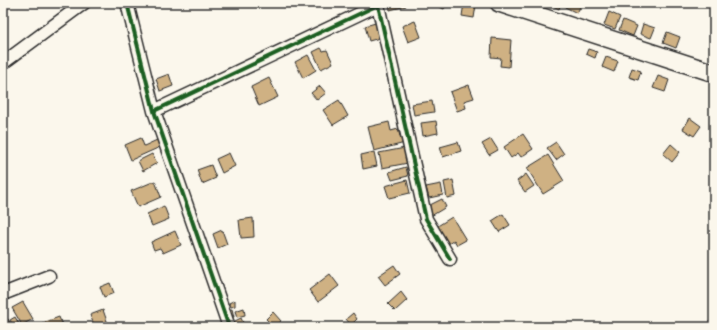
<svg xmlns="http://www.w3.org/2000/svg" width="717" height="330" font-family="'Indie Flower',sans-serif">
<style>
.building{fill:#cfb183;stroke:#2b2b2b}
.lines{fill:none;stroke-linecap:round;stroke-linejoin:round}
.minor-casing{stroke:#2b2b2b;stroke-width:15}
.secondary-casing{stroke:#2b2b2b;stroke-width:20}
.minor{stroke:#fbf7ec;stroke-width:12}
.secondary{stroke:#fbf7ec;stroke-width:17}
.cycleway-casing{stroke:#fbf7ec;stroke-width:6}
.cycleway{stroke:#1b5e20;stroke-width:4}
</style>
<rect width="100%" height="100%" fill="#fbf7ec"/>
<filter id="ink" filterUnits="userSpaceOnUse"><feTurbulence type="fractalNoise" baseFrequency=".025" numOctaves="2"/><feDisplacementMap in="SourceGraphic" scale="8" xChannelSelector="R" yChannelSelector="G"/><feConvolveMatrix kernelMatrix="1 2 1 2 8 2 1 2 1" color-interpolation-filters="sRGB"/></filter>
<g filter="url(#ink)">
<path class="building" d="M389 3H405L406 6 390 10Z
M431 3H447L444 9Z
M464 3 476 5 474 18 462 16Z
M547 3H561L559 9Z
M567 3H582L577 13 565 7Z
M609 12 620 17 615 29 604 25Z
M623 20 637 26 633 36 619 30Z
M415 21 421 37 408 42 402 26Z
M379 22 383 37 369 41 365 26Z
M643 24 655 28 651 38 640 34Z
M667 32 680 37 676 48 663 43Z
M492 38 511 40 509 67 500 66 501 58 491 57Z
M321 48 323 51 327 50 333 63 321 69 313 52Z
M588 49 597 52 595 58 586 54Z
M308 55 316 70 303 78 295 62Z
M606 57 618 61 614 72 602 67Z
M632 68 641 71 638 80 629 77Z
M169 74 173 86 160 91 156 79Z
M658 76 669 80 665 92 653 88Z
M269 78 278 97 259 106 251 87Z
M469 85 474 98 464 101 466 108 457 111 450 92Z
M320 86 326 93 317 100 311 93Z
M339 100 348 116 333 125 323 110Z
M432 101 434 112 414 115 412 104Z
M690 118 701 126 694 136 683 129Z
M436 121 438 133 423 136 421 123Z
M389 122 391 131 398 129 400 136 403 135 405 143 374 151 368 127Z
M523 134 533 149 521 157 518 153 511 158 504 147Z
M141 138 144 146 157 140 160 147 131 160 125 145Z
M491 139 498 150 489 155 482 144Z
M458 142 461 151 443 157 440 147Z
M556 142 564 154 556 160 547 148Z
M671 144 680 152 672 162 663 154Z
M405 148 408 163 382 168 379 153Z
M374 152 377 166 363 169 361 155Z
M229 153 235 166 222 173 216 159Z
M152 154 157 163 143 171 138 161Z
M548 155 564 181 543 194 527 168Z
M211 165 216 178 202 184 197 170Z
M406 167 408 176 392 180 389 172Z
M526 174 534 186 525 192 517 181Z
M407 180 410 193 389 198 385 186Z
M453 180 456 196 447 198 444 182Z
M155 181 161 197 138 207 131 191Z
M441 184 443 195 429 198 426 187Z
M442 199 446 207 431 216 426 207Z
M164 206 169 219 152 226 147 214Z
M503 214 510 225 499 232 492 221Z
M452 217 466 240 457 245 454 240 447 245 436 227Z
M253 218 254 237 241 238 239 220Z
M222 230 227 244 218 248 213 234Z
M175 231 181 245 163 253 160 248 154 250 151 242Z
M394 265 400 274 385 285 378 276Z
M330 274 339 286 318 302 309 290Z
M110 283 114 293 104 297 100 287Z
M401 292 407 300 395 311 388 304Z
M235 300V306L231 307 229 303Z
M23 302 33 319 22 325 12 308Z
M244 308 245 315 237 317 235 311Z
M232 309 234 317 229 318 228 310Z
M103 310 108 324 101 327H95L90 315Z
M273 312 281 321 275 327H274L266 319Z
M353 313 357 319 351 325 346 319Z
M15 317 20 326 19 327H14L10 320Z
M59 317 63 327H44L43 323Z
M241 318 245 327H236L233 322Z
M8 319 12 327H4L3 322Z"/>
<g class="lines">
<g class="minor-casing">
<path id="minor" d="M127 3 154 111 229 327
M378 5 426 219 450 259
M3 63 84 3
M154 111 378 5V3
M3 294 49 276"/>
</g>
<g class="secondary-casing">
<path id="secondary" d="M499 3 714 73"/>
</g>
<use href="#minor" class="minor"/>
<use href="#secondary" class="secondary"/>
<g class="cycleway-casing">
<path id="cycleway" d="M127 3 154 111 229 327
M378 5 426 219 450 259
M154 111 378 5V3"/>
</g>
<use href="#cycleway" class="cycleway"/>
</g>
</g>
<rect width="717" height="330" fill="none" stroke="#fbf7ec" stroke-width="16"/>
<rect x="8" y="8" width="701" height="314" fill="none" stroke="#2b2b2b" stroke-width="1.5" filter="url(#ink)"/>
</svg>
